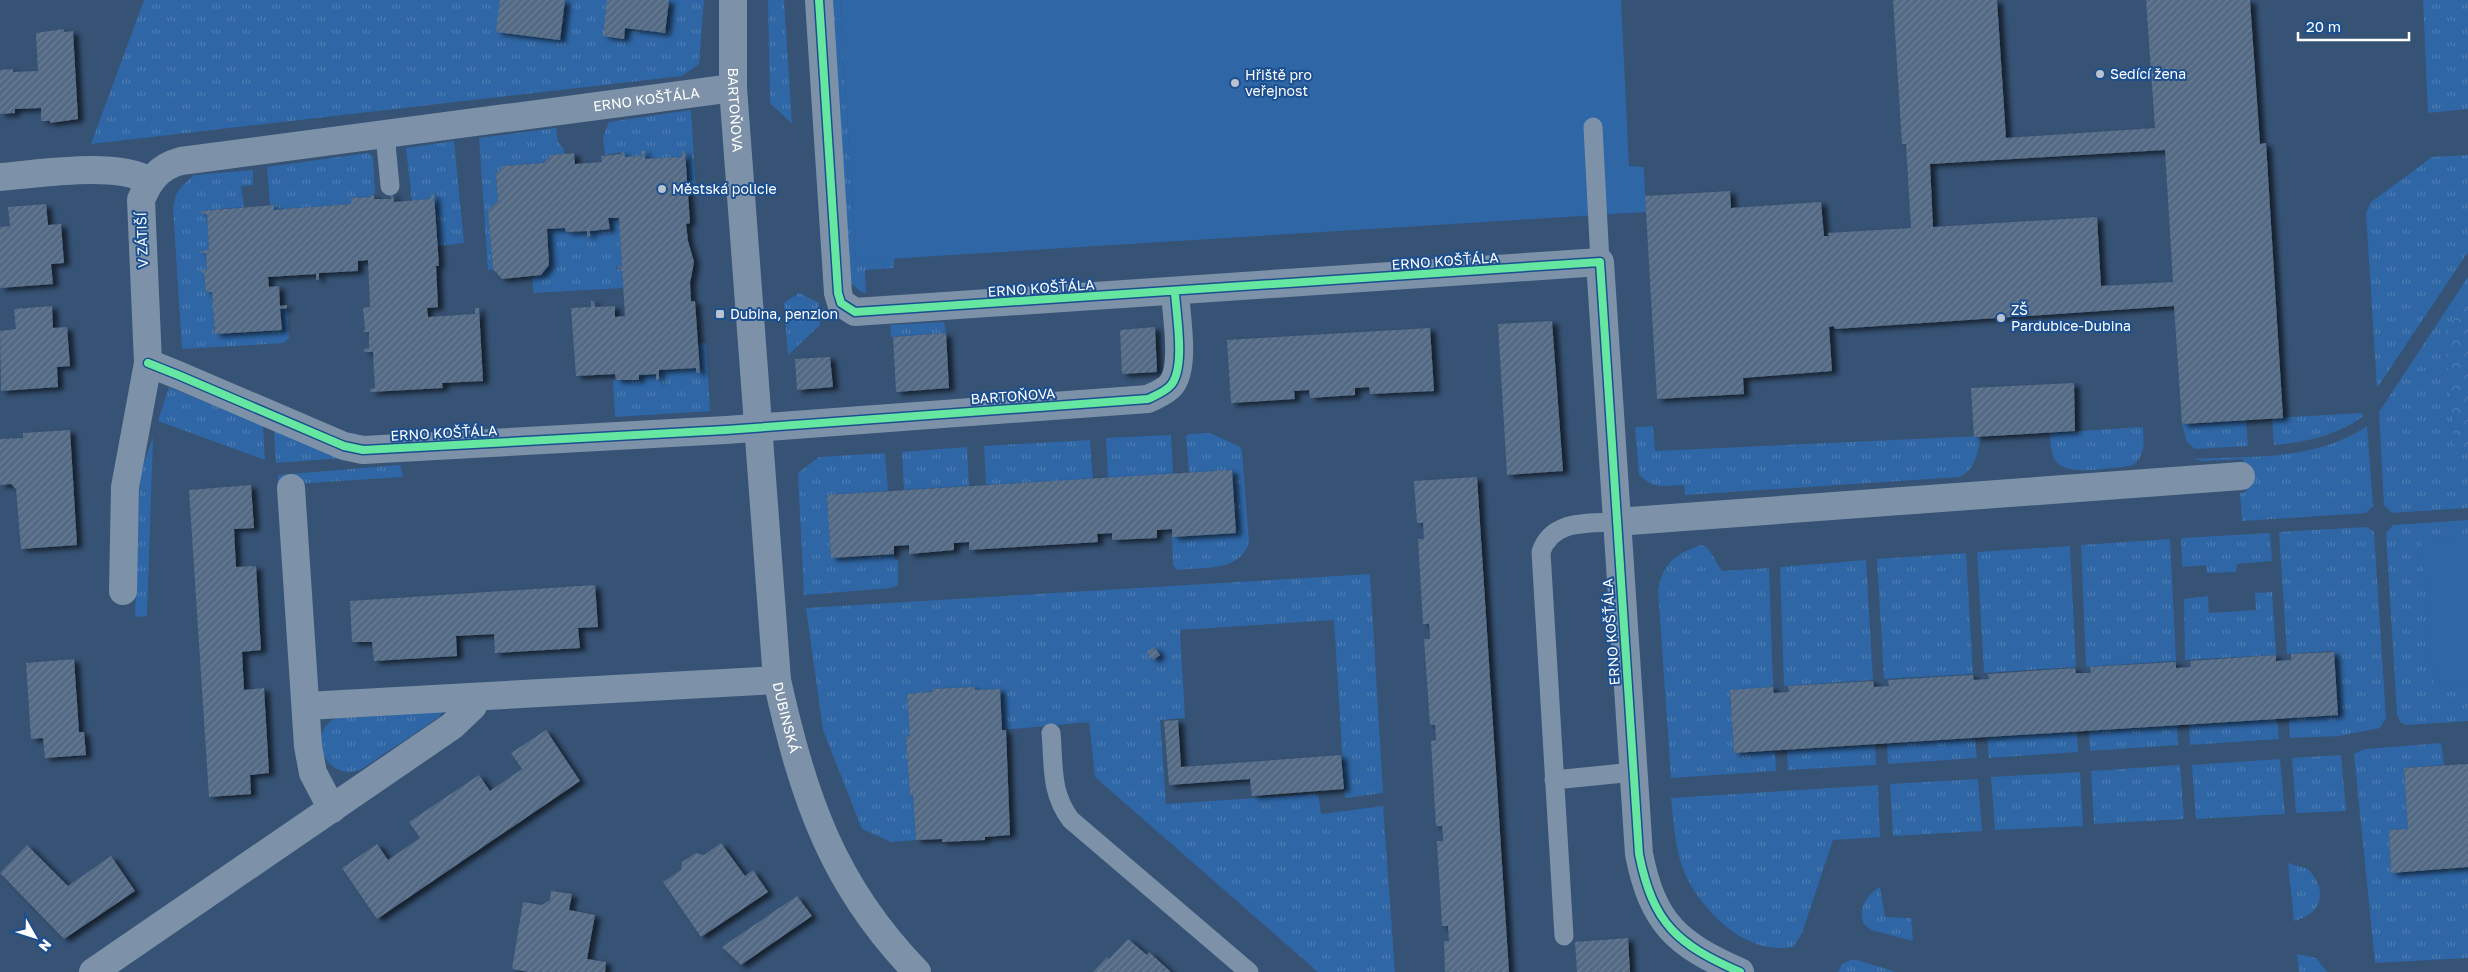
<svg xmlns="http://www.w3.org/2000/svg" width="2468" height="972" font-family="'Golos Text',sans-serif">
<style>
.grass{fill:url(#grass-tufts)}
.forest{fill:url(#forest-crowns)}
.pitch{fill:#2f66a5}
.building{fill:url(#building-hatch);fill-rule:evenodd;filter:url(#shadow)}
.lines{fill:none;stroke-linecap:round;stroke-linejoin:round}
.service{stroke:#7d92a8;stroke-width:19}
.minor{stroke:#7d92a8;stroke-width:28}
.cycleway-casing{stroke:#1b4f8f;stroke-width:11}
.cycleway{stroke:#66e7a1;stroke-width:8}
.poi-dot{fill:#b9c2ce;stroke:#1b4f8f;stroke-width:2}
.labels{text-anchor:middle;stroke-width:4;stroke-linejoin:round;paint-order:stroke}
.poi-label{font-size:14px;fill:#fff;stroke:#1b4f8f;text-anchor:start}
.street-label{font-size:14px;fill:#fff;stroke:#1b4f8f}
</style>
<defs>
<pattern id="grass-tufts" width="24" height="20" patternUnits="userSpaceOnUse" patternTransform="scale(1.25)"><rect width="24" height="20" fill="#2f66a5"/><path d="M3 7l-1-3M5 7V3M7 7l1-3M15 17l-1-3M17 17v-4M19 17l1-3" fill="none" stroke="#4e7db2"/></pattern>
<pattern id="forest-crowns" width="20" height="18" patternUnits="userSpaceOnUse" patternTransform="scale(1.25)"><rect width="20" height="18" fill="#2f66a5"/><path d="M2 6a3 3 0 1 1 6 0M12 15a3 3 0 1 1 6 0" fill="none" stroke="#4e7db2"/></pattern>
<pattern id="building-hatch" width="6" height="6" patternUnits="userSpaceOnUse" patternTransform="scale(1.25)"><rect width="6" height="6" fill="#526984"/><path d="M-1 1l2-2M0 6l6-6M5 7l2-2" fill="none" stroke="#6c8096"/></pattern>
<filter id="shadow"><feDropShadow dx="5.5" dy="3" stdDeviation="2.5" flood-color="#0009"/></filter>
</defs>
<rect width="100%" height="100%" fill="#365274"/>
<path class="grass" d="M144 0H704L699 64 682 76 91 144Z
M768 0H784L792 124 770 103Z
M829 0H840L856 260 894 258V268L865 270 866 293 860 291 850 282Z
M2423 0H2468V109L2428 113Z
M691 110 696 189H688L685 151H682V157L645 159 644 151H641L642 156 625 157 624 152 605 155 603 137 609 122Z
M556 128 558 142 564 149V154L551 155 544 163 503 166 496 174 498 201 488 211 493 269 488 270 479 138Z
M454 141 464 243 438 246 434 194H431V199L412 201 406 148Z
M368 153 373 157 375 194 371 195V197L351 198V204L274 210V205H270L267 167Z
M2468 155V252L2377 388 2366 213 2371 202 2432 157Z
M253 170V185L241 186 244 207 201 211V214H207L209 250 200 251V253H206L207 270H202V272L204 273 206 292H212L215 334 282 330 280 309 287 308 289 338 284 343 182 349 173 208 176 195 181 187 194 175Z
M608 218H619L622 266H616V269H622L623 288 534 293 532 276 541 275 549 265 547 229 565 228 566 232 587 231V237H590V231L610 229Z
M2468 277V508L2392 513 2384 505 2379 412Z
M799 293 819 303 820 325 788 355 784 303Z
M944 322 946 333 891 337 890 325Z
M698 343H706L710 411 615 417 613 380 639 379V375L656 374V379H659V370L696 368V373H700Z
M169 387 263 426 265 460 158 421Z
M2362 413V417C2336 436 2306 442 2274 445L2272 418Z
M2246 420 2248 446 2195 449 2187 442 2182 424Z
M1653 426 1655 451 1981 436C1977 453 1976 470 1959 477L1685 495 1684 485C1666 486 1651 490 1639 474L1635 427Z
M2367 426 2373 506 2366 513 2242 521 2240 493 2246 492 2243 459 2204 461 2192 459C2251 456 2316 461 2367 426Z
M2143 427C2144 442 2146 457 2131 466 2111 467 2066 478 2055 460 2050 453 2051 441 2050 433Z
M274 430 344 458 276 463Z
M1210 433 1240 447 1242 452 1249 542C1241 572 1203 567 1177 570L1173 565 1172 537 1236 532 1232 470 1189 473 1186 436 1189 434Z
M1171 435 1173 474 1108 478 1106 438Z
M153 437 147 616 135 617 140 474Z
M1090 440 1093 479 986 485 984 446Z
M967 447 969 486 904 490 902 452Z
M885 453 888 491 827 495 831 558 894 554 895 560H898V585L892 588 804 595 798 473 819 457Z
M400 465 403 477 278 485V475Z
M2468 520V721L2406 725 2401 723 2397 715 2386 533 2393 525Z
M2367 527 2374 532 2386 718 2380 728 2339 736 2290 738 2289 718 2338 714 2334 651 2287 654 2279 532Z
M2270 533 2272 561 2237 564 2236 572 2207 573 2206 565 2182 567 2181 538Z
M2170 539 2176 661 2086 667 2081 545Z
M1701 545 1707 547 1722 571 1769 568 1773 687 1730 691 1734 753 1775 751 1776 771 1671 778 1658 590C1664 561 1676 554 1701 545Z
M2070 546 2076 667 1984 673 1977 552Z
M1966 553 1973 674 1884 679 1877 559Z
M1866 560 1873 680 1784 686 1780 567Z
M1370 574 1383 793 1345 798 1334 620 1180 630 1185 718 1160 720 1166 804 1318 794 1321 814 1383 806 1395 972H1318L1095 777 1089 722 1002 730 1000 689 975 690 974 687 933 689 932 692 907 694 910 736 906 737 910 795H913L916 840 891 842 862 829 823 730 806 608Z
M2272 592 2276 655 2185 660 2184 599 2208 596 2209 613 2256 610 2255 593Z
M442 712 440 716C421 729 402 743 382 755 375 760 367 767 359 770 325 783 302 727 342 716Z
M2277 718 2279 739 2190 745 2189 724Z
M2177 725 2178 745 2090 751 2089 731Z
M2077 731 2078 752 1989 758 1987 737Z
M1975 738 1977 758 1888 764 1887 744Z
M2441 743 2444 765 2404 768 2408 829 2389 830 2391 873 2468 867V958L2375 963 2354 754 2365 749Z
M1875 745 1876 765 1788 770 1787 750Z
M2341 755 2346 811 2296 813 2292 758Z
M2280 759 2285 814 2196 819 2192 765Z
M2180 765 2184 819 2094 824 2091 771Z
M2080 772 2083 826 1995 830 1991 777Z
M1978 779 1982 831 1893 836 1890 784Z
M1878 785 1880 837 1833 840 1802 933 1793 947C1748 955 1708 917 1688 880 1675 855 1674 824 1671 798Z
M2288 863 2308 869C2328 890 2323 914 2294 921Z
M1880 887 1885 917 1911 918 1913 941 1871 930 1864 924C1857 910 1867 894 1880 887Z
M2297 954 2316 958 2327 972H2299Z
M1851 960H1857L1896 972H1838L1842 964Z"/>
<path class="forest" d="M2468 298V451L2455 454 2445 332Z"/>
<path class="pitch" d="M840 0H1621L1629 166 1644 167 1646 212 856 261Z
M2468 535V684L2434 687 2421 539Z"/>
<path class="building" d="M500 0H565L560 40 496 32Z
M607 0H669L665 33 625 28 624 39 603 36Z
M1893 0H1997L2006 138 2155 128 2146 0H2250L2260 144 2266 143 2283 418 2182 424 2174 306 1835 329 1834 326 1829 327 1832 371 1743 378 1744 394 1657 399 1645 196 1730 191 1731 208 1821 202 1824 236H1829L1828 233 1911 228 1906 144H1902ZM2165 150 2173 282 2101 286 2097 217 1933 227 1930 164Z
M64 29V32L73 31 78 119 50 123V121H41V108L15 109V113L0 114V70L13 69V72L38 71 36 33Z
M641 151H645V159L682 157V151H685L690 223 686 224 688 241 694 262 690 283 691 301H695L700 373H696V368L659 370V379L656 380V374L639 375V380H616L615 374 576 376 571 308 591 307V301H594L595 307 615 306V317L625 316 622 269 616 267 622 266 619 218H608L610 229 590 231V236L587 237V231L566 232 565 228 547 229 549 265 541 275 502 279 493 269 488 211 498 201 496 174 503 166 544 163 551 155 574 153 575 164 602 162 601 156 621 154V152H624L625 157 642 156Z
M391 193H393L394 202 431 199V194H434L439 266H436L438 307 427 308 428 317 475 314V308H479L483 381 442 383 443 388 370 392V389L375 388 373 352H364V349L369 348V332H363L365 329 363 308 370 307 368 260 358 261V271L319 273V280H316V274L268 277 269 287 279 286 280 306 287 305V308L280 309 282 330 215 334 212 292H206L204 273H202V270H207L206 253H200V251L209 250 207 214H201V211L274 205V210L351 204V198L371 197 370 195H374V199H391Z
M46 204 48 225 61 224 64 263 51 264 53 284 0 288V227L10 226 8 207Z
M52 306 53 328 67 327 70 366 57 367 58 387 1 391 0 331 16 329 14 309Z
M1552 321 1563 471 1507 475 1498 324Z
M1155 327 1157 372 1122 374 1120 330Z
M1430 328 1434 391 1370 394 1369 387 1355 388V395L1310 398 1309 390 1294 391 1295 399 1231 403 1227 340Z
M946 333 949 388 896 392 893 337Z
M830 357 833 387 797 390 795 359Z
M2074 383 2075 431 1974 437 1971 388Z
M70 430 77 545 21 549 16 489 11 484 0 485V439L23 438V433Z
M1232 470 1236 533 1172 537V529L1157 530V538L1112 540V533L1097 534 1098 542 969 550V542L954 543V550L909 554V545L894 546V554L831 558 827 495Z
M1477 477 1509 972H1445L1444 941H1449L1448 926H1442L1437 841H1443V836L1442 826H1436L1431 741 1436 740V736L1435 725H1430L1424 639H1430V635L1429 624H1423L1418 539H1424L1423 523H1417L1414 481Z
M251 485 254 528 234 529 236 567 256 566 261 650 242 652 244 690 264 688 269 773 250 775 251 794 209 797 189 490Z
M595 585 598 627 578 628 580 648 495 653 494 634 456 636 457 656 374 661 372 642H352L350 601Z
M1154 647 1160 655 1153 660 1147 652Z
M2334 652 2338 715 1734 753 1730 690 1773 687 1774 693 1789 692 1788 686 1873 681 1874 687 1889 686 1888 680 1973 675 1974 680 1989 679 1988 674 2075 668 2076 673H2091L2090 667 2176 662V668L2191 667 2190 661 2276 655V661L2291 660V654Z
M74 659 79 732H84L86 755 45 758 43 738 31 739 26 663Z
M975 687V690L1000 689 1002 730H1006L1010 835 985 837V840L942 842V839L916 840 913 795H910L906 737 910 736 907 694 932 692 933 689Z
M1178 720 1181 767 1341 755 1344 789 1252 796 1250 779 1169 785 1164 721Z
M546 730 580 781 377 919 342 868 377 844 388 860 420 838 409 822 479 775 490 791 522 769 511 753Z
M2468 764V867L2391 873 2389 830 2408 829 2404 768Z
M721 843 745 876 753 870 768 892 701 937 663 882 681 870 682 862 696 853 704 855Z
M27 845 68 886 111 856 135 891 64 939 0 873Z
M551 891 572 894 569 910 595 915 587 959 606 962 605 972H528L512 969 523 902 542 905 550 900Z
M797 896 812 916 741 965 722 947Z
M1628 938 1630 972H1577L1575 942Z
M1128 939 1147 955 1149 952 1171 972H1093L1107 957 1109 959Z"/>
<g class="lines">
<path class="service" d="M1593 127 1600 262
M385 134 390 186
M1051 733C1054 765 1050 793 1071 820L1249 972
M1554 780 1634 772
M1564 936 1541 552C1552 519 1587 524 1616 522"/>
<g class="minor">
<path id="s1" d="M733 0V88L777 680C803 796 832 885 917 972"/>
<path d="M819 0 838 293 841 303 855 312 1600 262 1639 854C1653 924 1677 944 1740 972"/>
<path d="M0 177C40 174 115 161 150 181"/>
<path d="M148 363 178 375 344 446 363 450 726 430 1148 399C1156 395 1165 392 1171 385 1186 367 1176 314 1175 292"/>
<path d="M291 488 308 746 313 773 332 809"/>
<path d="M1616 522 2241 476"/>
<path id="s2" d="M123 591 125 487 148 363 141 200C149 180 159 167 181 161L733 88"/>
<path d="M306 706 777 680"/>
<path d="M93 972 452 726 473 706 475 697"/>
</g>
<g class="cycleway-casing">
<path id="cycleway" d="M819 0 838 293 841 303 855 312 1600 262 1639 854C1653 924 1677 944 1740 972
M148 363 178 375 344 446 363 450 726 430 1148 399C1156 395 1165 392 1171 385 1186 367 1176 314 1175 292"/>
</g>
<use href="#cycleway" class="cycleway"/>
</g>
<g class="poi-dot">
<circle cx="2100" cy="74" r="5"/>
<circle cx="1235" cy="83" r="5"/>
<circle cx="662" cy="189" r="5"/>
<rect x="715" y="309" width="10" height="10" rx="2.5"/>
<circle cx="2001" cy="318" r="5"/>
</g>
<g class="labels">
<g class="poi-label">
<text x="2110" y="79">Sedící žena</text>
<text x="1245" y="80">Hřiště pro<tspan x="1245" dy="16">veřejnost</tspan></text>
<text x="672" y="194">Městská policie</text>
<text x="2011" y="315">ZŠ<tspan x="2011" dy="16">Pardubice-Dubina</tspan></text>
<text x="730" y="319">Dubina, penzion</text>
</g>
<g class="street-label">
<text dy="5" stroke="none"><textPath href="#s2" startOffset="921">ERNO KOŠŤÁLA</textPath></text>
<text dy="5" stroke="none"><textPath href="#s1" startOffset="110">BARTOŇOVA</textPath></text>
<text transform="translate(142 240) rotate(-92)" y="5">V ZÁTIŠÍ</text>
<text transform="translate(1445 261) rotate(-4)" y="5">ERNO KOŠŤÁLA</text>
<text transform="translate(1041 288) rotate(-4)" y="5">ERNO KOŠŤÁLA</text>
<text transform="translate(1013 396) rotate(-4)" y="5">BARTOŇOVA</text>
<text transform="translate(444 433) rotate(-3)" y="5">ERNO KOŠŤÁLA</text>
<text transform="translate(1611 632) rotate(-94)" y="5">ERNO KOŠŤÁLA</text>
<text dy="5" stroke="none"><textPath href="#s1" startOffset="720">DUBINSKÁ</textPath></text>
</g>
</g>
<g transform="translate(35 937) rotate(129)" stroke="#1b4f8f" stroke-width="4" paint-order="stroke">
<path d="M0-4L9 19L0 12L-9 19Z" fill="#ffffff"/>
<text y="-8" font-size="14" font-weight="bold" text-anchor="middle" fill="#ffffff">N</text>
</g>
<path d="M2298 32v8h111v-8" fill="none" stroke="#ffffff" stroke-width="2.5"/>
<text x="2306" y="32" font-size="15" fill="#ffffff" stroke="#1b4f8f" stroke-width="4" paint-order="stroke">20 m</text>
</svg>
